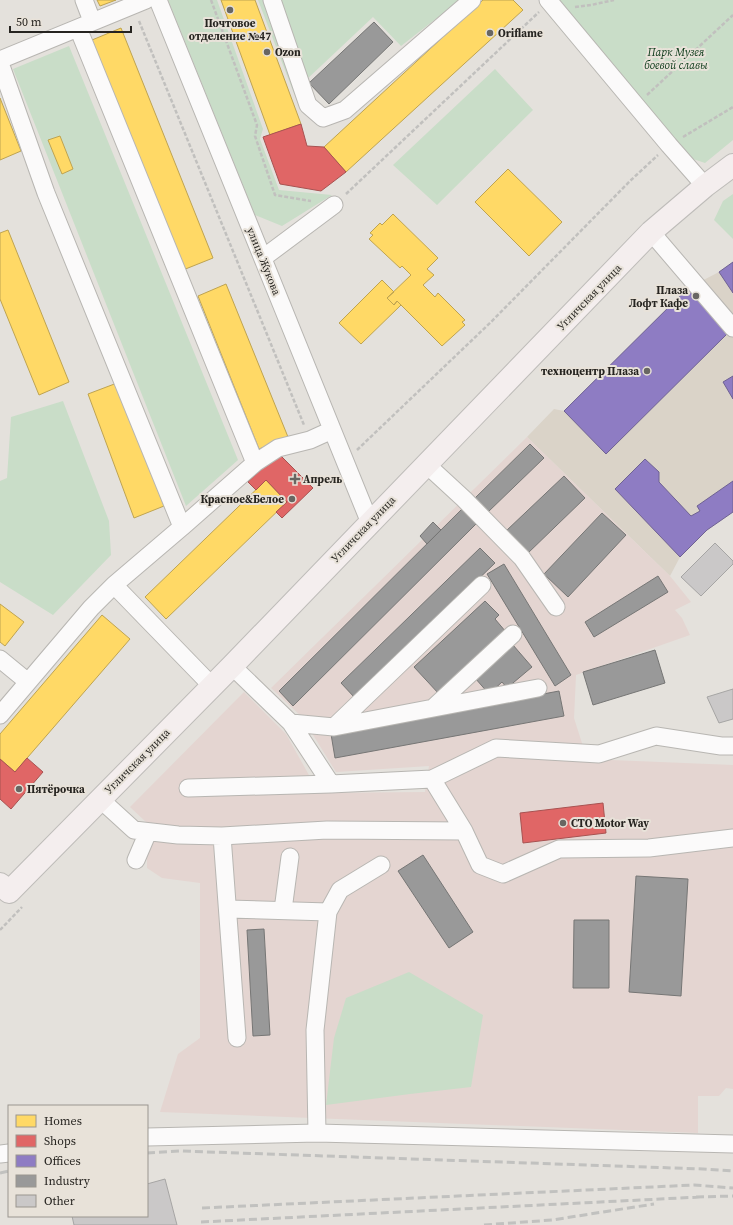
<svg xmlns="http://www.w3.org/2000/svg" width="733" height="1225" font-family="'Source Serif 4',serif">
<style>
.built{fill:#dad3c8}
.industrial{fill:#e4d5d1}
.green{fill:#c9ddc8}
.homes{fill:#ffd966;stroke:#bea351}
.shops{fill:#e06666;stroke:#a85251}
.offices{fill:#8e7cc3;stroke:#6f6292}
.industry{fill:#999;stroke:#767675}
.building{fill:#cac8c8;stroke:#a6a5a4}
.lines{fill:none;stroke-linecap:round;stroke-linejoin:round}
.minor-casing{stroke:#b8b6b2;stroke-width:19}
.major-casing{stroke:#bebcb9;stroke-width:24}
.path{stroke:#c1c0be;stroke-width:2.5;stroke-dasharray:4 2;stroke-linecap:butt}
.minor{stroke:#fbfafa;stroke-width:17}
.major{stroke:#f4eeee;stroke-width:22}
.rail{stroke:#c1c1bf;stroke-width:3;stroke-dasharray:8 4;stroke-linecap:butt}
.poi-dot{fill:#686662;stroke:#e8e2d9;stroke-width:1.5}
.labels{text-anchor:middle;stroke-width:4;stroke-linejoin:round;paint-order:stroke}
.poi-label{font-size:11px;font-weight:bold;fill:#262420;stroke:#e8e2d9;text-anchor:start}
.park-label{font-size:11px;font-style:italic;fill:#063614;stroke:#e8e2d9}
.street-label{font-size:11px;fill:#262420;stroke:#e8e2d9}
</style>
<rect width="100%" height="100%" fill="#e4e1dc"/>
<path class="built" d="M733 262V512L707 530 680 557 670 576 527 437 554 409 564 411 688 288 719 272Z"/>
<path class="industrial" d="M527 437 670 576 691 602 675 610 682 618 690 635 576 675 574 718 587 759 733 765V1089L726 1088 719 1096H698V1133L160 1112 178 1054 200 1038V883L162 878 147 868V823L130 807 244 692 286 734 319 793 425 792 429 766 336 772 302 717 271 688Z"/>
<path class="green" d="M168 0H217L263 129 260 139 279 190 332 195 282 226 255 215Z
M258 0H460L401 46 373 17 305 81 311 95 298 104Z
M556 0H733V140L705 163 693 159 621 80Z
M69 46 238 460 186 506 13 69Z
M495 69 533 110 437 205 393 165Z
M733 194V239L714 220 723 201Z
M63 401 109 521 111 555 53 615 0 582V481L7 478 11 417Z
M409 972 483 1015 471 1087 410 1094 326 1105 334 1038 346 998Z"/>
<path class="homes" d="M97 0H116L100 6Z
M221 0H255L301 124 270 135Z
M483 0H513L523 10 346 172 324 147Z
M121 28 213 258 183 270 92 40Z
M0 98 21 151 0 160Z
M60 136 73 169 62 174 48 140Z
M508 169 562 222 529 256 475 202Z
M393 214 438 258 427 269 434 275 423 285 435 297 438 293 465 320 462 322 465 325 442 346 397 301 394 305 387 298 411 275 402 266 400 268 369 239 373 235 370 233 380 223 382 225Z
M8 230 69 382 39 395 0 299V233Z
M382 280 394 292 387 298 394 305 397 301 401 305 361 344 339 323Z
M226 284 288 437 259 449 198 296Z
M117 383 164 506 134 518 88 394Z
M266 480 287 502 166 619 145 597Z
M0 604 24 622 5 646 0 642Z
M102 615 130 639 15 772 0 759V734Z"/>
<path class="shops" d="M301 124 307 146 324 147 346 172 321 191 280 184 263 137Z
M278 453 313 488 282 518 276 512 287 502 266 480 256 490 248 482Z
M27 758 43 772 11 809 0 799V759L15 772Z
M603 803 606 833 523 843 520 813Z"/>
<path class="offices" d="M733 262V293L719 272Z
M688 288 730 331 606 454 564 411Z
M733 376V399L723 382Z
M645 459 659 472V482L691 516 700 511 697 506 733 481V512L707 530 680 557 615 489Z"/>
<path class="industry" d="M374 22 393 42 329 104 309 83Z
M530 444 544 458 487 513 474 499Z
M564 476 585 498 527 554 506 531Z
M463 508 478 522 293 706 279 691Z
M602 513 626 535 568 597 544 574Z
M433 522 441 530 427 544 420 536Z
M480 548 495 563 355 698 341 683Z
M504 564 571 675 555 686 487 574Z
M658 576 668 592 594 637 585 622Z
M485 601 499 615 495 619 506 632 439 694 414 667Z
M513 645 532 667 507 688 502 682 489 694 475 678Z
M655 650 665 683 593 705 583 672Z
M559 691 564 716 335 758 331 734Z
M423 855 473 932 449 948 398 871Z
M636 876 688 879 681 996 629 992Z
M574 920H609V988H573Z
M264 929 270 1035 253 1036 247 930Z"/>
<path class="building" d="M715 543 733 561V564L701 596 681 577Z
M733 689V719L719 723 707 697Z
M165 1179 177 1225H74L72 1216H147V1184Z"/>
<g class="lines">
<g class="minor-casing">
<path id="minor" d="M84 0 92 21
M158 0 370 523
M272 0 308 105 323 118 345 110 472 0
M548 0 669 145 705 186
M78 28 255 463 278 448 310 440 332 430
M0 60 146 0
M0 63 46 193 182 527 255 463
M651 232 733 328
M263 258 334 205
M426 464 464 499 522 558 556 607
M114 585 212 686
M0 659 28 682
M232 666 291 723 331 784 432 779 464 831 480 865 503 874 559 849 649 848 733 838
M433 708 513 634
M0 715 91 608 114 585 182 527
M291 723 334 727 538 688
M334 727 482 585
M432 779 496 748 599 754 656 736 721 746H733
M188 788 331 784
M100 799 134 830 178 835 222 836 327 830 464 831
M222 836 237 1038
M136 860 148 832
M228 909 328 912 315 1030 317 1133
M283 910 290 857
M328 912 340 890 381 865
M147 1137 317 1133 733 1144
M0 1154 9 1153"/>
</g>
<g class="major-casing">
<path id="major" d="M0 884 9 892 232 666 651 232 705 186 733 165"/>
</g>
<path class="path" d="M211 0 257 125 255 136 275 195 311 201
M575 7 591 5 614 0
M139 21 304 425
M647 95 733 15
M683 137 733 107
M346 194 539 12
M357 450 491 322 630 181 658 155
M0 930 22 907"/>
<use href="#minor" class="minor"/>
<use href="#major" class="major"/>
<path class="rail" d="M147 1153 181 1151 703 1169 733 1171
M0 1173 9 1171
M696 1197 733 1196
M202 1208 694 1185 733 1188
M201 1222 700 1197
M484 1225 552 1220 654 1204"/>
</g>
<g class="poi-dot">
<circle cx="230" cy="10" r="4"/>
<circle cx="490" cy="33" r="4"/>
<circle cx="267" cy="52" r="4"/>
<circle cx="696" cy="296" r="4"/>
<circle cx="647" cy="371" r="4"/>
<path d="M293 473h4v4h4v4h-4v4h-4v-4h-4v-4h4z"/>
<circle cx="292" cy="499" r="4"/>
<circle cx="19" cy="789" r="4"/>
<circle cx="563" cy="823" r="4"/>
</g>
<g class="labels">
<g class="poi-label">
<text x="230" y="27" text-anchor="middle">Почтовое<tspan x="230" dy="13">отделение №47</tspan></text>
<text x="498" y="37">Oriflame</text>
<text x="275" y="56">Ozon</text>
<text x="688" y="294" text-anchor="end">Плаза<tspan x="688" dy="13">Лофт Кафе</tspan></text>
<text x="639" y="375" text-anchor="end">техноцентр Плаза</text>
<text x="303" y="483">Апрель</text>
<text x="284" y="503" text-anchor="end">Красное&amp;Белое</text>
<text x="27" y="793">Пятёрочка</text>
<text x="571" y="827">СТО Motor Way</text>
</g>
<g class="park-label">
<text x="676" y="56">Парк Музея<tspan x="676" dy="13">боевой славы</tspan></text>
</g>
<g class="street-label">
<text transform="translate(264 261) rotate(68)" y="4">улица Жукова</text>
<text transform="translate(589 297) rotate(-46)" y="4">Угличская улица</text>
<text transform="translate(363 529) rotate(-46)" y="4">Угличская улица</text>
<text transform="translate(137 761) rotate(-45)" y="4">Угличская улица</text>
</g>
</g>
<rect x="8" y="1105" width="140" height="112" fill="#e8e2d9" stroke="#9a968f"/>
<rect x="16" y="1115" width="20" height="12" fill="#ffd966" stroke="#9a968f"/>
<text x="44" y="1125" font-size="12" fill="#262420">Homes</text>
<rect x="16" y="1135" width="20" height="12" fill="#e06666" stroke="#9a968f"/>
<text x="44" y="1145" font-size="12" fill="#262420">Shops</text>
<rect x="16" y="1155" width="20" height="12" fill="#8e7cc3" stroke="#9a968f"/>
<text x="44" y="1165" font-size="12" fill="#262420">Offices</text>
<rect x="16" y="1175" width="20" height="12" fill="#999999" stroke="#9a968f"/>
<text x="44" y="1185" font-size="12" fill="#262420">Industry</text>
<rect x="16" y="1195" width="20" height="12" fill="#cac8c8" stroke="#9a968f"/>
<text x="44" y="1205" font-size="12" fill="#262420">Other</text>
<path d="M10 26v6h121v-6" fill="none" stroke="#262420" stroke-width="2"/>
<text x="16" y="26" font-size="12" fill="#262420" stroke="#e8e2d9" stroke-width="3" paint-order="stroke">50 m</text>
</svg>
